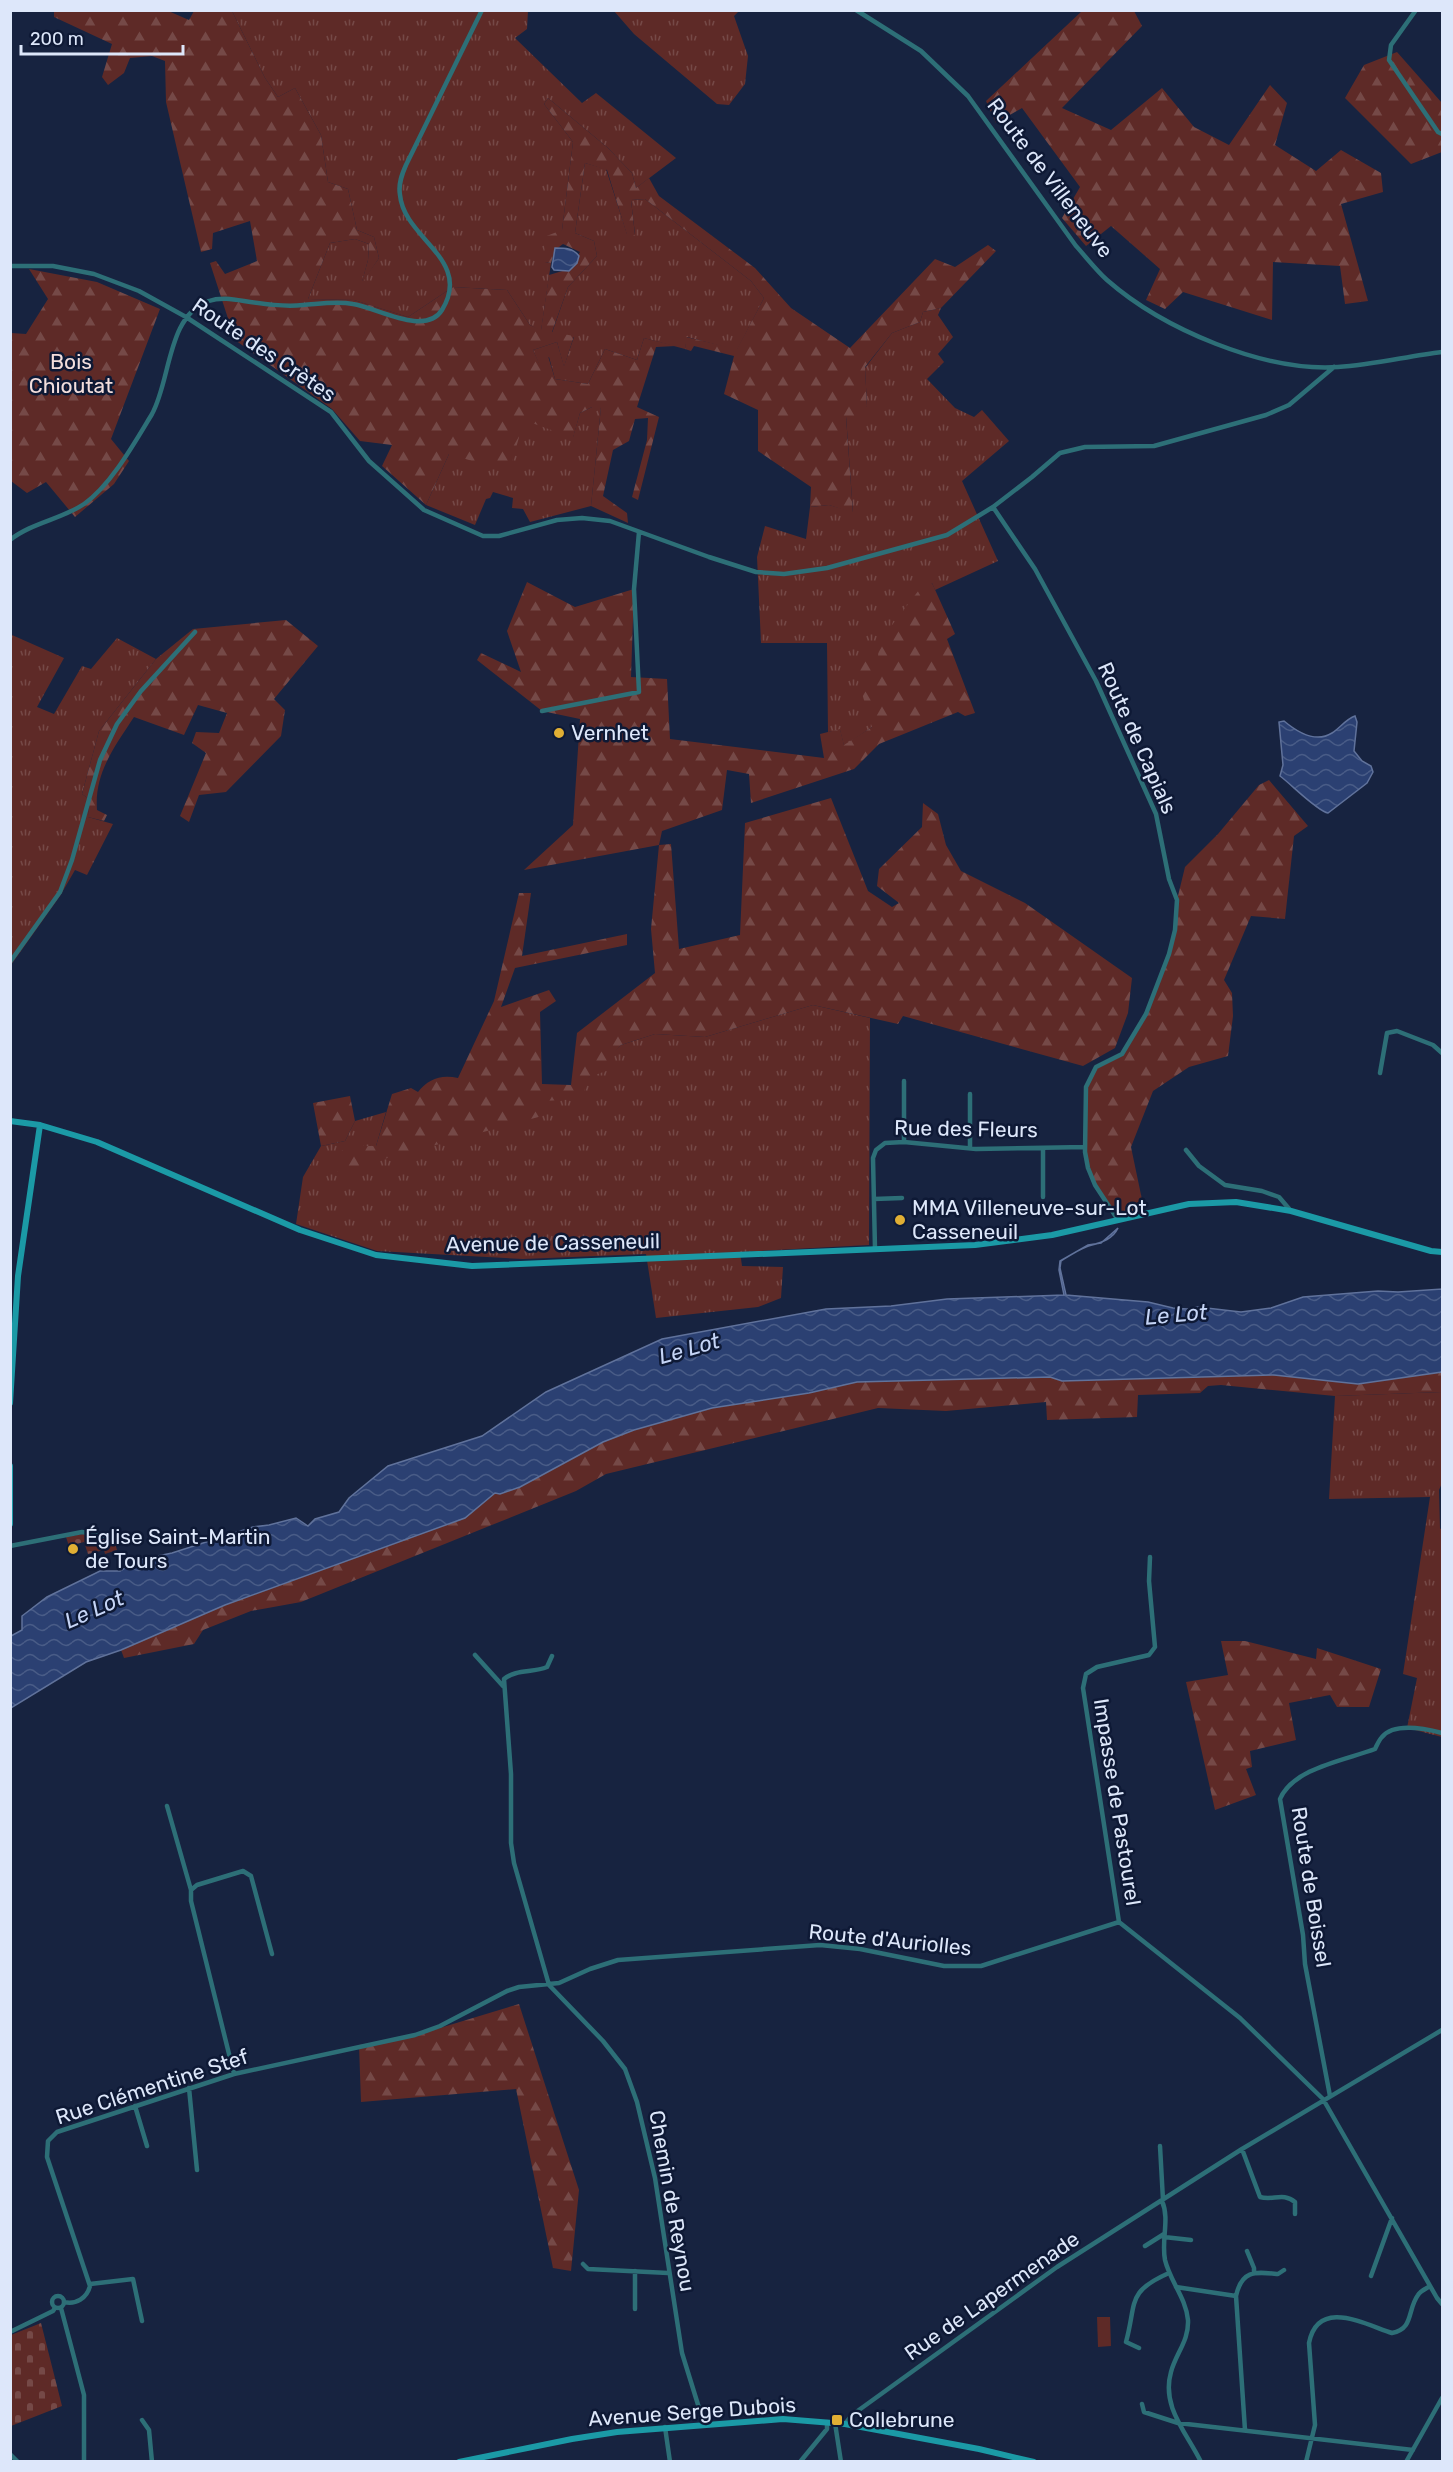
<svg xmlns="http://www.w3.org/2000/svg" width="1453" height="2472" font-family="Rubik,sans-serif">
<style>
.grass{fill:url(#grass-tufts)}
.forest{fill:url(#forest-firs)}
.cemetery{fill:url(#cemetery-stones)}
.pitch{fill:#5e2a27}
.water{fill:url(#water-waves);stroke:#60729b;stroke-width:1.5}
.lines{fill:none;stroke-linecap:round;stroke-linejoin:round}
.street{stroke:#2d6f77;stroke-width:4.5}
.secondary{stroke:#1b9aa6;stroke-width:6}
.poi-dot{fill:#e1af34;stroke:#0e1935;stroke-width:2}
.labels{text-anchor:middle;stroke-width:5;stroke-linejoin:round;paint-order:stroke}
.street-label{font-size:21px;fill:#dde7fa;stroke:#0e1935}
.park-label{font-size:21px;fill:#f3dedc;stroke:#0e1935}
.poi-label{font-size:21px;fill:#dde7fa;stroke:#0e1935;text-anchor:start}
.water-label{font-size:22px;font-style:italic;fill:#c6d5f6;stroke:#0e1935}
</style>
<defs>
<pattern id="grass-tufts" width="24" height="20" patternUnits="userSpaceOnUse" patternTransform="scale(1.5)"><rect width="24" height="20" fill="#5e2a27"/><path d="M3 7l-1-3M5 7V3M7 7l1-3M15 17l-1-3M17 17v-4M19 17l1-3" fill="none" stroke="#754947"/></pattern>
<pattern id="forest-firs" width="22" height="20" patternUnits="userSpaceOnUse" patternTransform="scale(1.5)"><rect width="22" height="20" fill="#5e2a27"/><path d="M5 1l3.5 6h-7zM16 11l3.5 6h-7z" fill="#754947"/></pattern>
<pattern id="cemetery-stones" width="16" height="16" patternUnits="userSpaceOnUse" patternTransform="scale(1.5)"><rect width="16" height="16" fill="#5e2a27"/><path d="M2 7V4a2 2 0 0 1 4 0v3zM10 15v-3a2 2 0 0 1 4 0v3z" fill="#754947"/></pattern>
<pattern id="water-waves" width="16" height="10" patternUnits="userSpaceOnUse" patternTransform="scale(1.5)"><rect width="16" height="10" fill="#2b4072"/><path d="M0 5q4-4 8 0t8 0" fill="none" stroke="#495c87"/></pattern>
</defs>
<rect width="100%" height="100%" fill="#172340"/>
<path class="grass" d="M232 11H528L527 29 515 38 582 103 596 93 676 158 636 188 632 173 608 148 548 98 544 104 573 142 562 230 545 262 551 263 541 331 530 325 507 290 453 287 408 317 354 300 308 299 330 243 355 239 369 244 368 260 362 282 379 258 374 237 357 230 348 189 328 182 321 135 295 88 278 97 265 78Z
M614 11H739L734 16 748 56 745 84 729 105 717 104 634 34Z
M585 163 606 169 627 234H635L631 200 645 199 751 281 764 298 737 350 687 337 685 349 644 338 637 360 605 349 588 384 555 379 549 357 539 364 533 350 557 342 564 366 574 337 552 333 568 287 597 256 594 241 575 233Z
M941 308 938 315 953 337 938 354 944 362 927 379 955 408 974 417 982 410 1009 441 962 481 998 561 935 590 932 583 878 658 872 727 844 746 840 730 828 732 827 643H761L757 557 765 526 806 539 810 507 829 505 853 512 846 416 867 406 865 368 892 333 920 322 923 312Z
M592 407H601L591 506 530 522 523 509 512 508 513 498 493 492 490 498 486 499 475 525 426 505 449 454 524 419 573 437 580 413Z
M12 635 64 658 37 707 54 714 82 666 91 669 117 638 156 659 99 731 82 794 89 799 88 817 113 824 87 875 75 870 60 896 11 965V638Z
M813 1005 870 1018 869 1245 740 1252 742 1266 783 1267 781 1298 758 1307 656 1318 646 1254 523 1259 377 1251 296 1224 303 1177 321 1146 345 1141 355 1121 386 1112 376 1146 329 1160 542 1101 589 1077 621 1045 655 1034 705 1037Z
M1442 1392V1483L1439 1490 1440 1529 1442 1528V1737L1407 1728 1417 1678 1403 1674 1430 1497 1329 1499 1335 1396Z"/>
<path class="forest" d="M166 10 189 20 194 11H232L265 78 278 97 295 88 321 135 328 182 348 189 357 230 374 237 379 258 361 285 368 260 369 244 355 239 330 243 308 299 354 300 408 317 453 287 507 290 530 325 541 330 549 275 569 269 580 252 563 244 555 250 551 263 545 262 544 237 562 230 573 142 544 104 548 98 608 148 632 173 636 188 649 178 659 196 755 268 791 308 850 348 935 259 955 267 988 245 996 251 941 308 923 312 920 322 892 333 865 367 867 406 860 418 846 417 853 513 829 505 810 507 811 487 758 451V410L724 394 734 356 694 346 691 351 685 349 686 337 737 349 764 298 751 281 645 199 631 200 635 235H627L607 170 585 163 575 233 594 241 597 256 568 287 552 332 574 336 564 367 557 342 533 350 539 363 548 356 555 379 588 384 605 349 637 360 644 338 676 346 656 347 637 407 659 417 638 500 632 497 647 440 648 418 635 419 629 441 613 450 603 496 627 513 628 523 591 506 601 407H592L580 413 573 438 524 420 509 472 449 454 426 505 382 466 392 445 360 441 332 409 235 340 210 263 216 261 225 274 257 261 250 221 213 233 212 249 201 252 166 102 165 61 152 56 130 58 124 73 108 85 102 77 112 44 54 17V11Z
M1082 11H1134L1142 26 1062 108 1111 130 1162 88 1194 127 1229 145 1270 85 1287 103 1275 145 1316 171 1341 150 1381 173 1383 192 1341 204 1368 301 1345 304 1340 266 1273 262 1272 320 1183 292 1165 309 1146 300 1160 269 1111 226 1086 246 1062 218 1080 187 1022 108 996 123 986 101Z
M1397 52 1442 103V152L1411 164 1345 98 1364 65Z
M29 269 97 282 160 309 111 439 129 461 114 484 75 517 46 482 27 493 11 481V333L26 334 48 299Z
M527 582 575 607 634 589 631 677 667 679 670 739 824 758 820 734 840 729 844 745 872 727 853 663 869 654 878 657 879 642 919 590 932 583 955 634 947 639 975 713 965 716 958 712 879 744 854 769 751 803 749 774 727 770 722 810 662 831 659 845 671 844 679 949 740 935 745 823 831 798 868 891 892 907 899 903 877 886 879 869 922 827 923 803 938 814 946 845 961 871 1025 903 1132 978 1128 1013 1115 1048 1083 1066 903 1016 898 1024 813 1005 705 1037 655 1034 621 1045 614 1053 615 1068 589 1077 581 1099 543 1101 542 1116 336 1172 328 1160 349 1146H376L392 1094 411 1088 418 1092C428 1079 441 1074 458 1078L494 1001 519 893H531L522 956 627 934V945L515 968 501 1007 549 990 556 1001 540 1012 542 1084 571 1085 577 1033 655 973 651 929 659 845 524 870 573 825 580 719 542 711 477 660 481 653 521 672 507 631Z
M286 620 318 646 274 699 285 710 281 736 226 792 199 795 189 822 180 816 206 753 192 743 196 732 219 733 227 713 198 705 184 735 134 717C115 746 94 773 97 810L107 815 104 821 88 817 89 799 82 794 99 731 156 659 193 629Z
M1269 780 1308 826 1294 836 1285 919 1251 916 1224 980 1232 993 1233 1016 1228 1056 1189 1067 1153 1091 1131 1147 1145 1214 1118 1220 1095 1185 1085 1152 1086 1087 1096 1067 1122 1054 1146 1014 1169 954 1175 930 1177 900 1185 867 1218 834 1259 785Z
M350 1096 355 1121 345 1141 321 1146 313 1103Z
M1442 1372V1392L1335 1396 1221 1385 1208 1386 1200 1393 1138 1395 1137 1417 1047 1420 1046 1402 946 1411 878 1408 606 1474 576 1491 301 1602 251 1611 203 1630 194 1644 124 1658 121 1650 225 1605 465 1518 495 1493 500 1494 520 1487 603 1442 634 1430 712 1408 809 1393 857 1382 1050 1377 1062 1381 1274 1375 1358 1384Z
M1221 1641H1245L1316 1659 1317 1648 1381 1669 1369 1707H1337L1330 1695 1289 1703 1296 1740 1250 1751 1252 1767 1246 1769 1256 1795 1215 1810 1186 1682 1228 1675Z
M519 2004 579 2190 571 2271 553 2268 516 2089 361 2102 359 2045 420 2034Z"/>
<path class="cemetery" d="M83 1534 111 1541 112 1544 115 1543 117 1550 105 1554 104 1550 88 1554 84 1542 69 1546 66 1537Z
M41 2323 62 2406 11 2426V2335Z"/>
<path class="pitch" d="M1097 2317H1110L1111 2346 1098 2347Z"/>
<path class="water" d="M555 248C565 248 573 248 579 256L577 263 569 271 554 270 552 267Z
M1355 716 1357 722 1354 751 1362 761 1371 766 1373 772 1367 783 1328 813C1317 811 1291 784 1280 776L1283 765 1279 722 1284 721C1297 732 1316 743 1332 733 1340 728 1346 719 1355 716Z
M1118 1228C1112 1241 1098 1243 1086 1247 1078 1250 1069 1256 1061 1261L1060 1268 1066 1295 1148 1302 1173 1308 1187 1309 1198 1307 1241 1312 1271 1308 1303 1297 1378 1291 1398 1292 1442 1289V1372L1358 1384 1274 1375 1062 1381 1050 1377 857 1382 809 1393 712 1408 634 1430 603 1442 520 1487 500 1494 495 1493 465 1518 225 1605 121 1650 86 1662 11 1708V1636L22 1630V1616L47 1597 100 1571H120L139 1560 172 1553 253 1527 269 1525 296 1518 308 1526 315 1519 339 1512 349 1498 388 1466 482 1436 546 1392 662 1339 826 1309 891 1306 947 1299 1064 1295 1059 1270 1060 1261 1088 1245 1101 1243Z"/>
<g class="lines">
<path class="street" d="M856 10 921 51 968 96 1076 246C1086 257 1096 270 1107 280 1163 329 1264 372 1338 367 1373 365 1408 356 1442 352
M1416 10 1391 45 1389 60 1438 132 1442 134
M10 266H53L94 274 139 291 186 317 331 412 369 461 424 510 483 536H499L557 520 582 518 610 521 709 557 756 572 784 574 827 568 947 535 993 507 1032 477 1060 453 1085 447 1154 446 1266 415 1289 405 1334 367
M993 507 1035 569 1096 681 1156 814 1169 879 1177 900 1175 930 1169 954 1146 1014 1122 1054 1096 1067 1086 1087 1085 1152 1088 1168 1095 1185 1118 1220
M10 540C31 523 62 519 84 504 111 485 135 442 152 414 171 380 167 315 209 301 220 297 232 299 244 301 264 304 284 307 303 305 319 304 336 301 353 304 376 307 425 337 442 310 473 259 404 239 400 195 398 184 402 174 406 165L482 10
M542 711 639 692 634 589 639 532
M10 962 60 892 72 860 100 760 117 724 141 691 195 632
M1380 1073 1387 1033 1397 1031 1433 1045 1442 1053
M904 1081V1142
M970 1148V1094
M1186 1150 1199 1166 1225 1185 1262 1191 1279 1197 1291 1211
M1043 1197V1148
M874 1199 902 1198
M875 1249 873 1158 876 1150 885 1143 904 1142 976 1149 1085 1147
M10 1546 82 1532 112 1537
M475 1655 503 1686
M552 1656 547 1667C533 1673 516 1669 504 1679L511 1774V1843L514 1863 549 1985 603 2041 625 2069 637 2102 655 2178 682 2353 704 2424
M167 1806 191 1890
M1119 1922 1240 2018 1323 2099 1437 2298 1442 2304
M1119 1922 1083 1688 1086 1674 1097 1667 1149 1655 1155 1647 1149 1581 1150 1557
M234 2074 191 1901V1890L197 1885 243 1871 251 1876 272 1954
M189 2088 197 2170
M1330 2096 1305 1964 1303 1935 1280 1799C1293 1768 1346 1760 1375 1749 1377 1745 1379 1740 1382 1737 1394 1722 1427 1729 1442 1733
M135 2106 147 2146
M1160 2146 1163 2200
M1242 2149 1260 2197C1273 2201 1283 2192 1295 2202V2214
M1162 2201C1170 2219 1161 2240 1165 2260 1170 2281 1186 2298 1188 2320 1189 2341 1176 2353 1171 2372 1161 2407 1187 2433 1201 2462
M1164 2237 1191 2240
M1145 2246 1164 2234
M1247 2251 1254 2268V2272
M583 2264 588 2269 668 2273
M635 2271V2309
M1371 2276 1392 2218
M90 2284 133 2279 142 2321
M1176 2287 1236 2296
M52 2302a6 6 0 1 1 12 0a6 6 0 1 1-12 0Z
M64 2302C76 2305 87 2298 90 2286L47 2157 48 2141 57 2132 234 2074 415 2035 440 2026 507 1991 519 1987 559 1983 590 1969 618 1960 820 1945 860 1949 944 1966H981L1119 1922
M61 2308 84 2395V2462
M10 2332 53 2311 55 2308
M1139 2348 1126 2342C1137 2302 1126 2292 1169 2273
M1142 2404 1144 2412 1178 2423 1413 2450
M142 2420 149 2430 152 2462
M835 2423 841 2462
M845 2424 852 2415 1057 2267 1242 2149 1442 2030
M665 2427 670 2462
M1245 2430 1236 2296C1242 2269 1256 2272 1278 2274L1284 2270
M10 2454 18 2462
M800 2462 827 2429V2422
M1306 2462 1315 2425 1309 2343C1318 2298 1364 2324 1392 2333 1414 2329 1407 2310 1418 2295 1420 2291 1427 2288 1430 2286
M1406 2462 1442 2398"/>
<path class="secondary" d="M10 1121 40 1125 97 1142 300 1230 376 1255 472 1266 975 1245 1052 1235 1189 1204 1236 1202 1291 1211 1431 1251 1442 1252
M10 1403 18 1276 40 1125
M10 1466V1524
M459 2462 572 2439 617 2432 783 2419 845 2424 979 2449 1034 2462"/>
</g>
<g class="poi-dot">
<circle cx="559" cy="733" r="6"/>
<circle cx="900" cy="1220" r="6"/>
<circle cx="73" cy="1549" r="6"/>
<rect x="831" y="2414" width="12" height="12" rx="3"/>
</g>
<g class="labels">
<g class="street-label">
<text transform="translate(1050 178) rotate(53)" y="7">Route de Villeneuve</text>
<text transform="translate(264 350) rotate(34)" y="7">Route des Crètes</text>
<text transform="translate(1137 738) rotate(66)" y="7">Route de Capials</text>
<text transform="translate(966 1129) rotate(1)" y="7">Rue des Fleurs</text>
<text transform="translate(553 1243) rotate(-1)" y="7">Avenue de Casseneuil</text>
<text transform="translate(1117 1802) rotate(81)" y="7">Impasse de Pastourel</text>
<text transform="translate(1311 1887) rotate(81)" y="7">Route de Boissel</text>
<text transform="translate(890 1940) rotate(6)" y="7">Route d'Auriolles</text>
<text transform="translate(152 2087) rotate(-18)" y="7">Rue Clémentine Stef</text>
<text transform="translate(672 2201) rotate(80)" y="7">Chemin de Reynou</text>
<text transform="translate(992 2296) rotate(-35)" y="7">Rue de Lapermenade</text>
<text transform="translate(692 2412) rotate(-4)" y="7">Avenue Serge Dubois</text>
</g>
<g class="park-label">
<text x="71" y="369">Bois<tspan x="71" dy="24">Chioutat</tspan></text>
</g>
<g class="poi-label">
<text x="571" y="740">Vernhet</text>
<text x="912" y="1215">MMA Villeneuve-sur-Lot<tspan x="912" dy="24">Casseneuil</tspan></text>
<text x="85" y="1544">Église Saint-Martin<tspan x="85" dy="24">de Tours</tspan></text>
<text x="849" y="2427">Collebrune</text>
</g>
<g class="water-label">
<text transform="translate(1176 1314) rotate(-5)" y="8">Le Lot</text>
<text transform="translate(689 1348) rotate(-16)" y="8">Le Lot</text>
<text transform="translate(94 1609) rotate(-24)" y="8">Le Lot</text>
</g>
</g>
<rect width="1453" height="2472" fill="none" stroke="#dde7fa" stroke-width="24"/>
<path d="M21 45v9h162v-9" fill="none" stroke="#dde7fa" stroke-width="3"/>
<text x="30" y="45" font-size="18" fill="#dde7fa" stroke="#0e1935" stroke-width="4.5" paint-order="stroke">200 m</text>
</svg>
